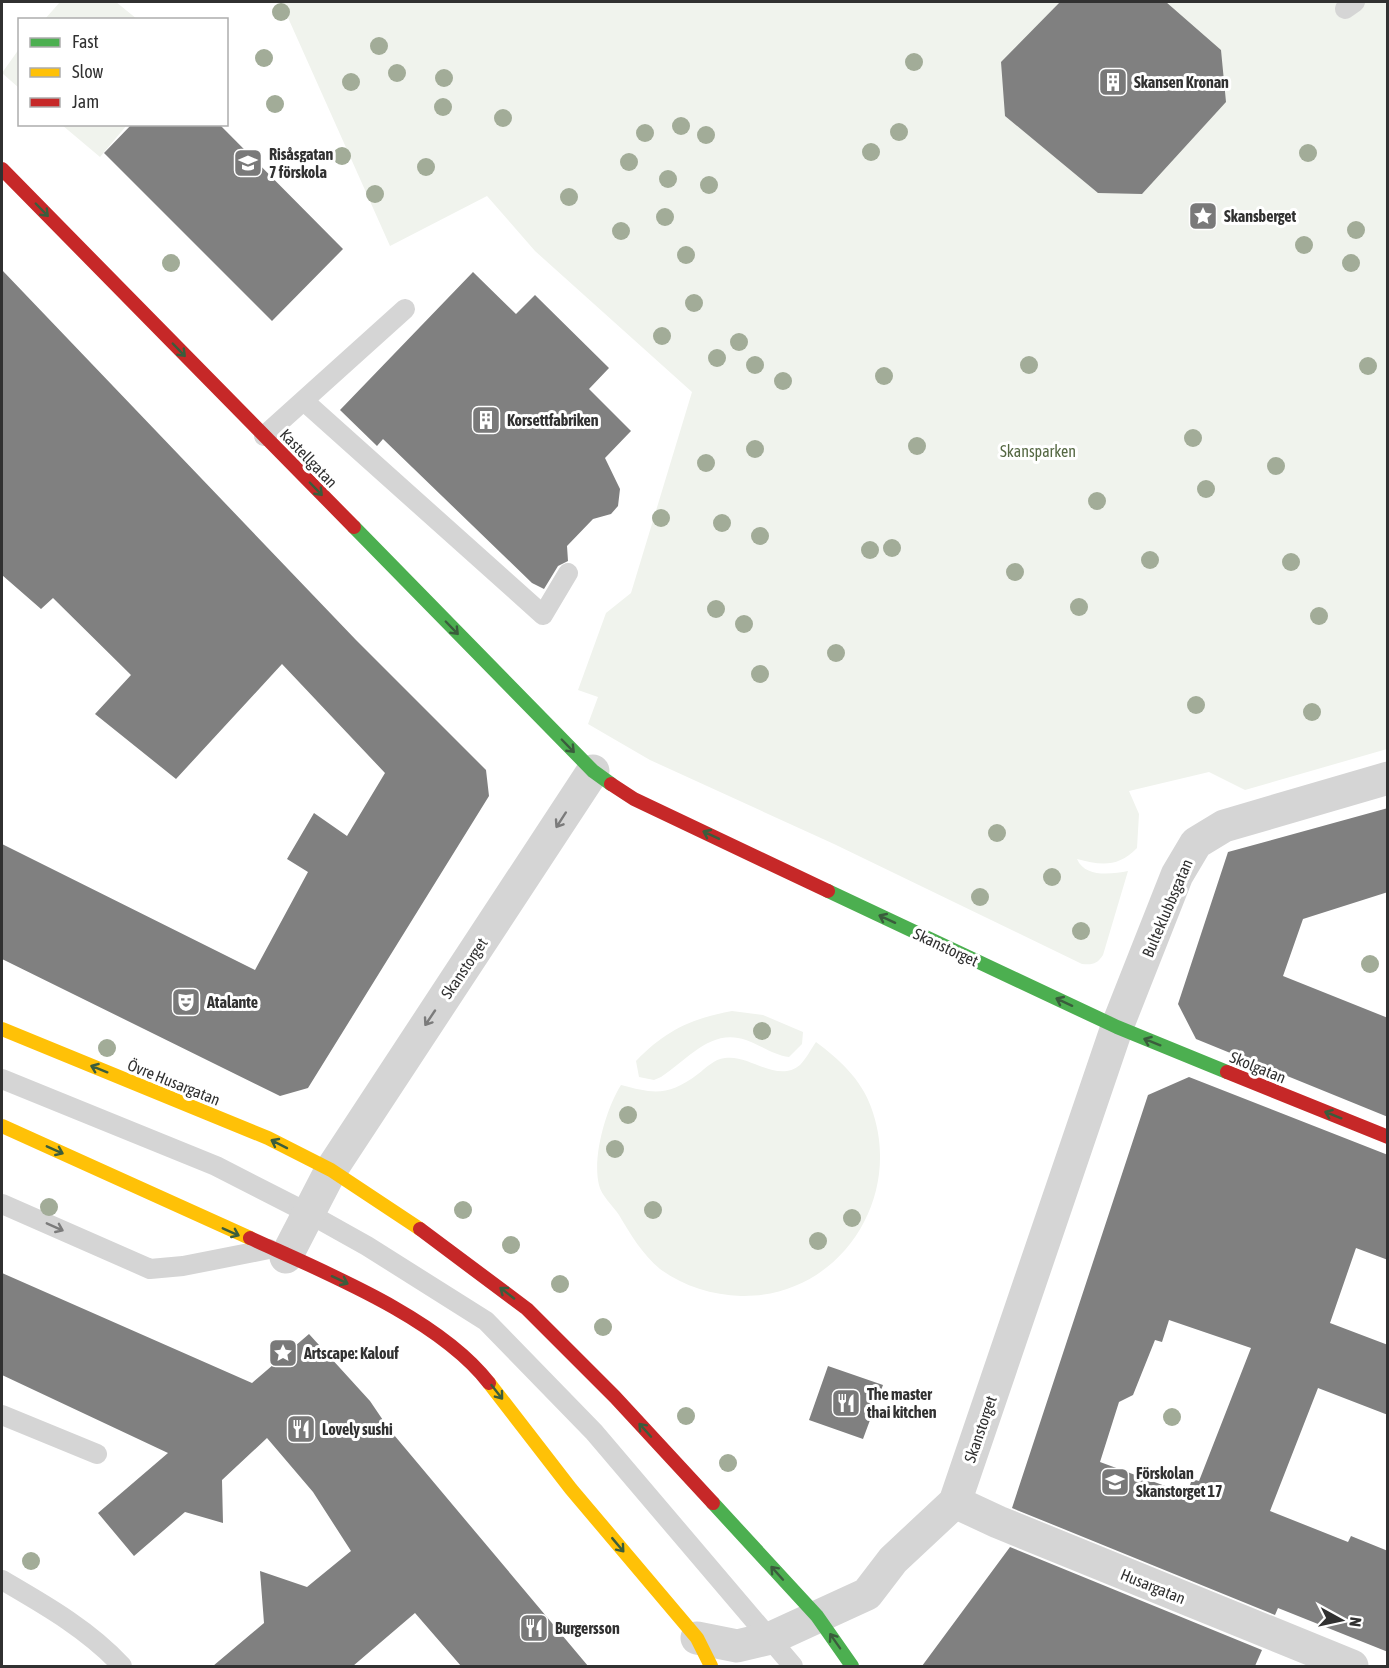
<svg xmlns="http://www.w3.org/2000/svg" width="1389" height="1668" font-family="'Asap Condensed',sans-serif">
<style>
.green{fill:#f0f3ed}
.building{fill:#808080;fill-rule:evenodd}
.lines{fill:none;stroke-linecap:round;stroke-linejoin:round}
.lane{stroke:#d5d5d5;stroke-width:20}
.street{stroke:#d5d5d5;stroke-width:33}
.fast{stroke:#4caf50;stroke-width:14}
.slow{stroke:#ffc107;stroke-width:14}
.jam{stroke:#c62828;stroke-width:14}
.tree{fill:#a2ac98}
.oneway{stroke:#3a5d3c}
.oneway2{stroke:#7b7b7b}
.labels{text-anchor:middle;stroke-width:6;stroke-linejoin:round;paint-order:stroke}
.poi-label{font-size:16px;font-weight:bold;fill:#313131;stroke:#fff;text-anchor:start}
.park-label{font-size:16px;fill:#556843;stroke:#fff}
.street-label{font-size:16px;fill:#313131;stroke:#fff}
</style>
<rect width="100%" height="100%" fill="#fff"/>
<path class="green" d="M60 2H116L137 19H45Z
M281 2H1387V749L1245 790 1209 772 1129 791 1139 814 1137 848C1118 868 1100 865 1077 859 1085 878 1112 874 1128 871L1103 955C1097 964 1093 965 1082 964L834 844 650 760 588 724 598 697 578 690 606 613 631 593 692 392 535 251 487 196 390 246Z
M19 49V88L2 73Z
M62 125H127L100 157Z
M732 1011 763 1015 803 1032 802 1044 789 1057C774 1055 760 1045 746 1040 710 1028 688 1060 661 1077L654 1080 639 1077 636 1061C665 1031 690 1019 732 1011Z
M816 1042C839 1059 861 1079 871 1107 905 1198 839 1298 741 1296 712 1295 683 1286 660 1269 642 1254 631 1235 619 1215 613 1206 601 1195 599 1185 592 1157 606 1109 621 1085 654 1094 669 1096 698 1074 706 1068 714 1059 725 1058 750 1054 777 1084 800 1065 806 1059 811 1049 816 1042Z"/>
<path class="building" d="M1060 2H1166L1221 50 1226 102 1142 194 1098 193 1005 116 1001 62Z
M132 124H219L343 249 272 321 104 153Z
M2 270 356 640 486 770 489 796 308 1088 280 1096 2 959V844L255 970 308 872 287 859 314 813 347 836 385 773 282 664 176 779 95 714 131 675 53 598 41 609 2 575Z
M473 272 516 314 535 295 609 368 589 389 631 431 605 458 620 489 618 506 611 514 593 519 567 546 568 561 558 566 544 589 532 583 383 439 377 446 340 410Z
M1388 808V892L1303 919 1283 976 1388 1018V1117L1196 1039 1178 1004 1228 852Z
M1189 1077 1388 1155V1260L1356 1248 1330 1323 1388 1345V1415L1318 1388 1270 1511 1348 1542 1351 1536 1388 1551V1652L1278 1608 1275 1615 1012 1508 1148 1095ZM1169 1320 1251 1348 1199 1481 1192 1479 1187 1494 1100 1462 1119 1402 1133 1395 1155 1340 1162 1342Z
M2 1273 252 1383 309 1334 370 1401 389 1429 588 1666H461L415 1613 353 1666H213L264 1623 260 1571 307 1587 351 1551 313 1492 267 1438 222 1480 223 1523 185 1512 134 1556 98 1513 168 1453 2 1375Z
M828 1366 883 1385 863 1439 809 1420Z
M1010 1547 1262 1650 1255 1666H922Z"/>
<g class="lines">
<path class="lane" d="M1345 9 1355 2
M304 401 543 615 568 573
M264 436 405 309
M2 1079 216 1166 308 1213 367 1246 486 1321 594 1432 793 1666
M2 1204 150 1269 183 1266 269 1249
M2 1415 97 1454
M2 1580C45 1605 89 1630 122 1666"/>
<path class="street" d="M286 1257 331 1170 593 771
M955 1502 998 1522 1352 1666
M697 1638 737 1646 771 1638 867 1594 893 1560 955 1502 1117 1027 1177 875 1196 843 1224 826 1388 778"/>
<path class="fast" d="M354 527 593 771 611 784
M828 891 1117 1027 1227 1072
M713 1503 817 1616 852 1666"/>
<path class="slow" d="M2 1029 268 1138 331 1170 420 1229
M2 1126 250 1238
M489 1383 571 1489 697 1638 711 1666"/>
<path class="jam" d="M2 169 354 527
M611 784 634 799 828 891
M1227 1072 1388 1137
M420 1229 527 1309 615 1397 713 1503
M250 1238C324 1272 439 1318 489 1383"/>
</g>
<g class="tree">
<circle cx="281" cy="12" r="9"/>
<circle cx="379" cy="46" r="9"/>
<circle cx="264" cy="58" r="9"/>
<circle cx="914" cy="62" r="9"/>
<circle cx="397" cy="73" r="9"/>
<circle cx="444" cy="78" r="9"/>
<circle cx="351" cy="82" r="9"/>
<circle cx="275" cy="104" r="9"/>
<circle cx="443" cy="107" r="9"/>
<circle cx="503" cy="118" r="9"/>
<circle cx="681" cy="126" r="9"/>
<circle cx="899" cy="132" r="9"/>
<circle cx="645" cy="133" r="9"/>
<circle cx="706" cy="135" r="9"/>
<circle cx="871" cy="152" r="9"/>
<circle cx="1308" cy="153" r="9"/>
<circle cx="342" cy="156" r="9"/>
<circle cx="629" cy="162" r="9"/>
<circle cx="426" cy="167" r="9"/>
<circle cx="668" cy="179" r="9"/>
<circle cx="709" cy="185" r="9"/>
<circle cx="375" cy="194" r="9"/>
<circle cx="569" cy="197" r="9"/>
<circle cx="665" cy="217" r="9"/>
<circle cx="1356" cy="230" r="9"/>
<circle cx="621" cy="231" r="9"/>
<circle cx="1304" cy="245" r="9"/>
<circle cx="686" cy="255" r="9"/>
<circle cx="171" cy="263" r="9"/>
<circle cx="1351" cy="263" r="9"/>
<circle cx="694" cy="303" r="9"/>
<circle cx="662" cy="336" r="9"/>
<circle cx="739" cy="342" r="9"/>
<circle cx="717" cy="358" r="9"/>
<circle cx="755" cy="365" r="9"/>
<circle cx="1029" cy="365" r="9"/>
<circle cx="1368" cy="366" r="9"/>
<circle cx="884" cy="376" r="9"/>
<circle cx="783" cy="381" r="9"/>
<circle cx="1193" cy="438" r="9"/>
<circle cx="917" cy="446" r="9"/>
<circle cx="755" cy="449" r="9"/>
<circle cx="706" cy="463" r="9"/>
<circle cx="1276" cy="466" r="9"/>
<circle cx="1206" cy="489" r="9"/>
<circle cx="1097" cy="501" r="9"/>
<circle cx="661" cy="518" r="9"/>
<circle cx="722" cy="523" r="9"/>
<circle cx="760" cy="536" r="9"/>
<circle cx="892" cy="548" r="9"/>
<circle cx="870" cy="550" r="9"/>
<circle cx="1150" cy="560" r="9"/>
<circle cx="1291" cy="562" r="9"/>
<circle cx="1015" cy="572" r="9"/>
<circle cx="1079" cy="607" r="9"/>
<circle cx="716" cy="609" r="9"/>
<circle cx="1319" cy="616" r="9"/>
<circle cx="744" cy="624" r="9"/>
<circle cx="836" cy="653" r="9"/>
<circle cx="760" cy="674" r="9"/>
<circle cx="1196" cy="705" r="9"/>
<circle cx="1312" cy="712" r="9"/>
<circle cx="997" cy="833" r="9"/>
<circle cx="1052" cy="877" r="9"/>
<circle cx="980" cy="897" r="9"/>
<circle cx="1081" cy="931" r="9"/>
<circle cx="1370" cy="964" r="9"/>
<circle cx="762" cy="1031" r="9"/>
<circle cx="107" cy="1048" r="9"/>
<circle cx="628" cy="1115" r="9"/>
<circle cx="615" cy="1149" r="9"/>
<circle cx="49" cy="1207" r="9"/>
<circle cx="463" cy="1210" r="9"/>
<circle cx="653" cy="1210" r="9"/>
<circle cx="852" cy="1218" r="9"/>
<circle cx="818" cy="1241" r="9"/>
<circle cx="511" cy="1245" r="9"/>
<circle cx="560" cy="1284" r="9"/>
<circle cx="603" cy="1327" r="9"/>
<circle cx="686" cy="1416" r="9"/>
<circle cx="1172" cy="1417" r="9"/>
<circle cx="728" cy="1463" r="9"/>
<circle cx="31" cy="1561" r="9"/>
</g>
<defs><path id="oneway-shaft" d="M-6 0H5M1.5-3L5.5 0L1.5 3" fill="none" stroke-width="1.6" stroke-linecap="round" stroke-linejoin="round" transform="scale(1.5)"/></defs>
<g class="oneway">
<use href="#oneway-shaft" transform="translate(42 210) rotate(46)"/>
<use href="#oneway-shaft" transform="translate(179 350) rotate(46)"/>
<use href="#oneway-shaft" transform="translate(316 489) rotate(46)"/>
<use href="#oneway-shaft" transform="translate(452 628) rotate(46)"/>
<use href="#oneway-shaft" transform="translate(568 746) rotate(46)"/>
<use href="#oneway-shaft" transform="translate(711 835) rotate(-155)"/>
<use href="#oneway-shaft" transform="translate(887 919) rotate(-155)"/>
<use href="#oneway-shaft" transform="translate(1064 1002) rotate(-155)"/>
<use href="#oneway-shaft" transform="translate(1152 1042) rotate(-158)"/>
<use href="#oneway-shaft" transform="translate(99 1069) rotate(-158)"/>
<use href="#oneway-shaft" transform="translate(1333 1115) rotate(-158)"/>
<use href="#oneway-shaft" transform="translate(279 1144) rotate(-153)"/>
<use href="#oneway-shaft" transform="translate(55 1150) rotate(24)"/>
<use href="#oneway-shaft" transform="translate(231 1232) rotate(24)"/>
<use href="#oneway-shaft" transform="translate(340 1280) rotate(25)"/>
<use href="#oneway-shaft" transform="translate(507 1293) rotate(-142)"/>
<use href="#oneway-shaft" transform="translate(497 1392) rotate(52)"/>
<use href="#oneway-shaft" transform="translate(645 1430) rotate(-132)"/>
<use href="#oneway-shaft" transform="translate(618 1545) rotate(50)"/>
<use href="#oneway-shaft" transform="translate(777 1573) rotate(-132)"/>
<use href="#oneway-shaft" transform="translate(835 1641) rotate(-125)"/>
</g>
<g class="oneway2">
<use href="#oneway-shaft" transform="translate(561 820) rotate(123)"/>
<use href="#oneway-shaft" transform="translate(430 1018) rotate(124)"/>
<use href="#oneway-shaft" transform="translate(55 1227) rotate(24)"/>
</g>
<defs>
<g id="building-square" transform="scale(1.5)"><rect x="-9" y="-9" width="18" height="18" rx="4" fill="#797979" stroke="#fff"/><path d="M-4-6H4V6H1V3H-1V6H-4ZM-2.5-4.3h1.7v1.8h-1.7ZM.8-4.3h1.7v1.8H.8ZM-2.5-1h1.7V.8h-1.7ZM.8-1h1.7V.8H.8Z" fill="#fff"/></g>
<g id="school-square" transform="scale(1.5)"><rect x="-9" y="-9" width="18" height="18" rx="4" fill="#797979" stroke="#fff"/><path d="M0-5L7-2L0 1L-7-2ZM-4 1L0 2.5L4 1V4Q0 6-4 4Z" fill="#fff"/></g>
<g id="sight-square" transform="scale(1.5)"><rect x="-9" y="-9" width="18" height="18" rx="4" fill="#797979" stroke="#fff"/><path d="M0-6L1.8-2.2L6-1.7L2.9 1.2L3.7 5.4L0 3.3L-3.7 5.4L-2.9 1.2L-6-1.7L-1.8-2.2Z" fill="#fff"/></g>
<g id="theatre-square" transform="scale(1.5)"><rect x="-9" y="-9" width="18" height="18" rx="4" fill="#797979" stroke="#fff"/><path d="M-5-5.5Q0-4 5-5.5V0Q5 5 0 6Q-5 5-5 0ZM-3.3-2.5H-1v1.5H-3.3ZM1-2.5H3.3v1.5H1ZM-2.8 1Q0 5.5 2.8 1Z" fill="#fff"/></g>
<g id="restaurant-square" transform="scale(1.5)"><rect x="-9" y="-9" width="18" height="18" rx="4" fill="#797979" stroke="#fff"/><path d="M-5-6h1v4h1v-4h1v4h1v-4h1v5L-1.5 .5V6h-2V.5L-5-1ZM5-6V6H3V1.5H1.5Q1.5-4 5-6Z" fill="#fff"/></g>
</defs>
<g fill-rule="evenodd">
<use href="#building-square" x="1113" y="82"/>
<use href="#school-square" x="248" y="163"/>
<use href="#sight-square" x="1203" y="216"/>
<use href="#building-square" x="486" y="420"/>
<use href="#theatre-square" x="186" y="1002"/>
<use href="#sight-square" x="283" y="1353"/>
<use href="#restaurant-square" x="846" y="1403"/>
<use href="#restaurant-square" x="301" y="1429"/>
<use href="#school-square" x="1115" y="1482"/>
<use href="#restaurant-square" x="534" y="1628"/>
</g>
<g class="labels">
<g class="poi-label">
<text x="1134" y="88">Skansen Kronan</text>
<text x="269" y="160">Risåsgatan<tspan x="269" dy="18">7 förskola</tspan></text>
<text x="1224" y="222">Skansberget</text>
<text x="507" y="426">Korsettfabriken</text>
<text x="207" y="1008">Atalante</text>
<text x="304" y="1359">Artscape: Kalouf</text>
<text x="867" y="1400">The master<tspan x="867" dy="18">thai kitchen</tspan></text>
<text x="322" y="1435">Lovely sushi</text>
<text x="1136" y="1479">Förskolan<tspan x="1136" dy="18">Skanstorget 17</tspan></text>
<text x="555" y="1634">Burgersson</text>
</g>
<g class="park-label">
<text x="1038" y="457">Skansparken</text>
</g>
<g class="street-label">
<text transform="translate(309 458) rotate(46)" y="6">Kastellgatan</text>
<text transform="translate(1167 908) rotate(-67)" y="6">Bulteklubbsgatan</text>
<text transform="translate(946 947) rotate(25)" y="6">Skanstorget</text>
<text transform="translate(464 968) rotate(-56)" y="6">Skanstorget</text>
<text transform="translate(1258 1067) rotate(22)" y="6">Skolgatan</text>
<text transform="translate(174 1082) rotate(22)" y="6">Övre Husargatan</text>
<text transform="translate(980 1429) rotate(-71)" y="6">Skanstorget</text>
<text transform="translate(1153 1586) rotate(22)" y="6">Husargatan</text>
</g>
</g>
<rect width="1389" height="1668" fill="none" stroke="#313131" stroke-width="6"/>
<rect x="18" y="18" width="210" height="108" fill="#ffffff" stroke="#adadad" stroke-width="1.5"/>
<rect x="30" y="38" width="30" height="9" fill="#4caf50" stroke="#adadad" stroke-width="1.5"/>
<text x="72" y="48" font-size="18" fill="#313131">Fast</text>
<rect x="30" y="68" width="30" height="9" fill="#ffc107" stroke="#adadad" stroke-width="1.5"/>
<text x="72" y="78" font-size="18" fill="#313131">Slow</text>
<rect x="30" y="98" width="30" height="9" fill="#c62828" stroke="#adadad" stroke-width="1.5"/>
<text x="72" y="108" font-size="18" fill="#313131">Jam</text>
<g transform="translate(1341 1620) rotate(98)" stroke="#ffffff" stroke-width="4.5" paint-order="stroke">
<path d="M0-4.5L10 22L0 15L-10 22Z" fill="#313131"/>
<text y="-9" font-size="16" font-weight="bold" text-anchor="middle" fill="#313131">N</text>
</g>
</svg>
